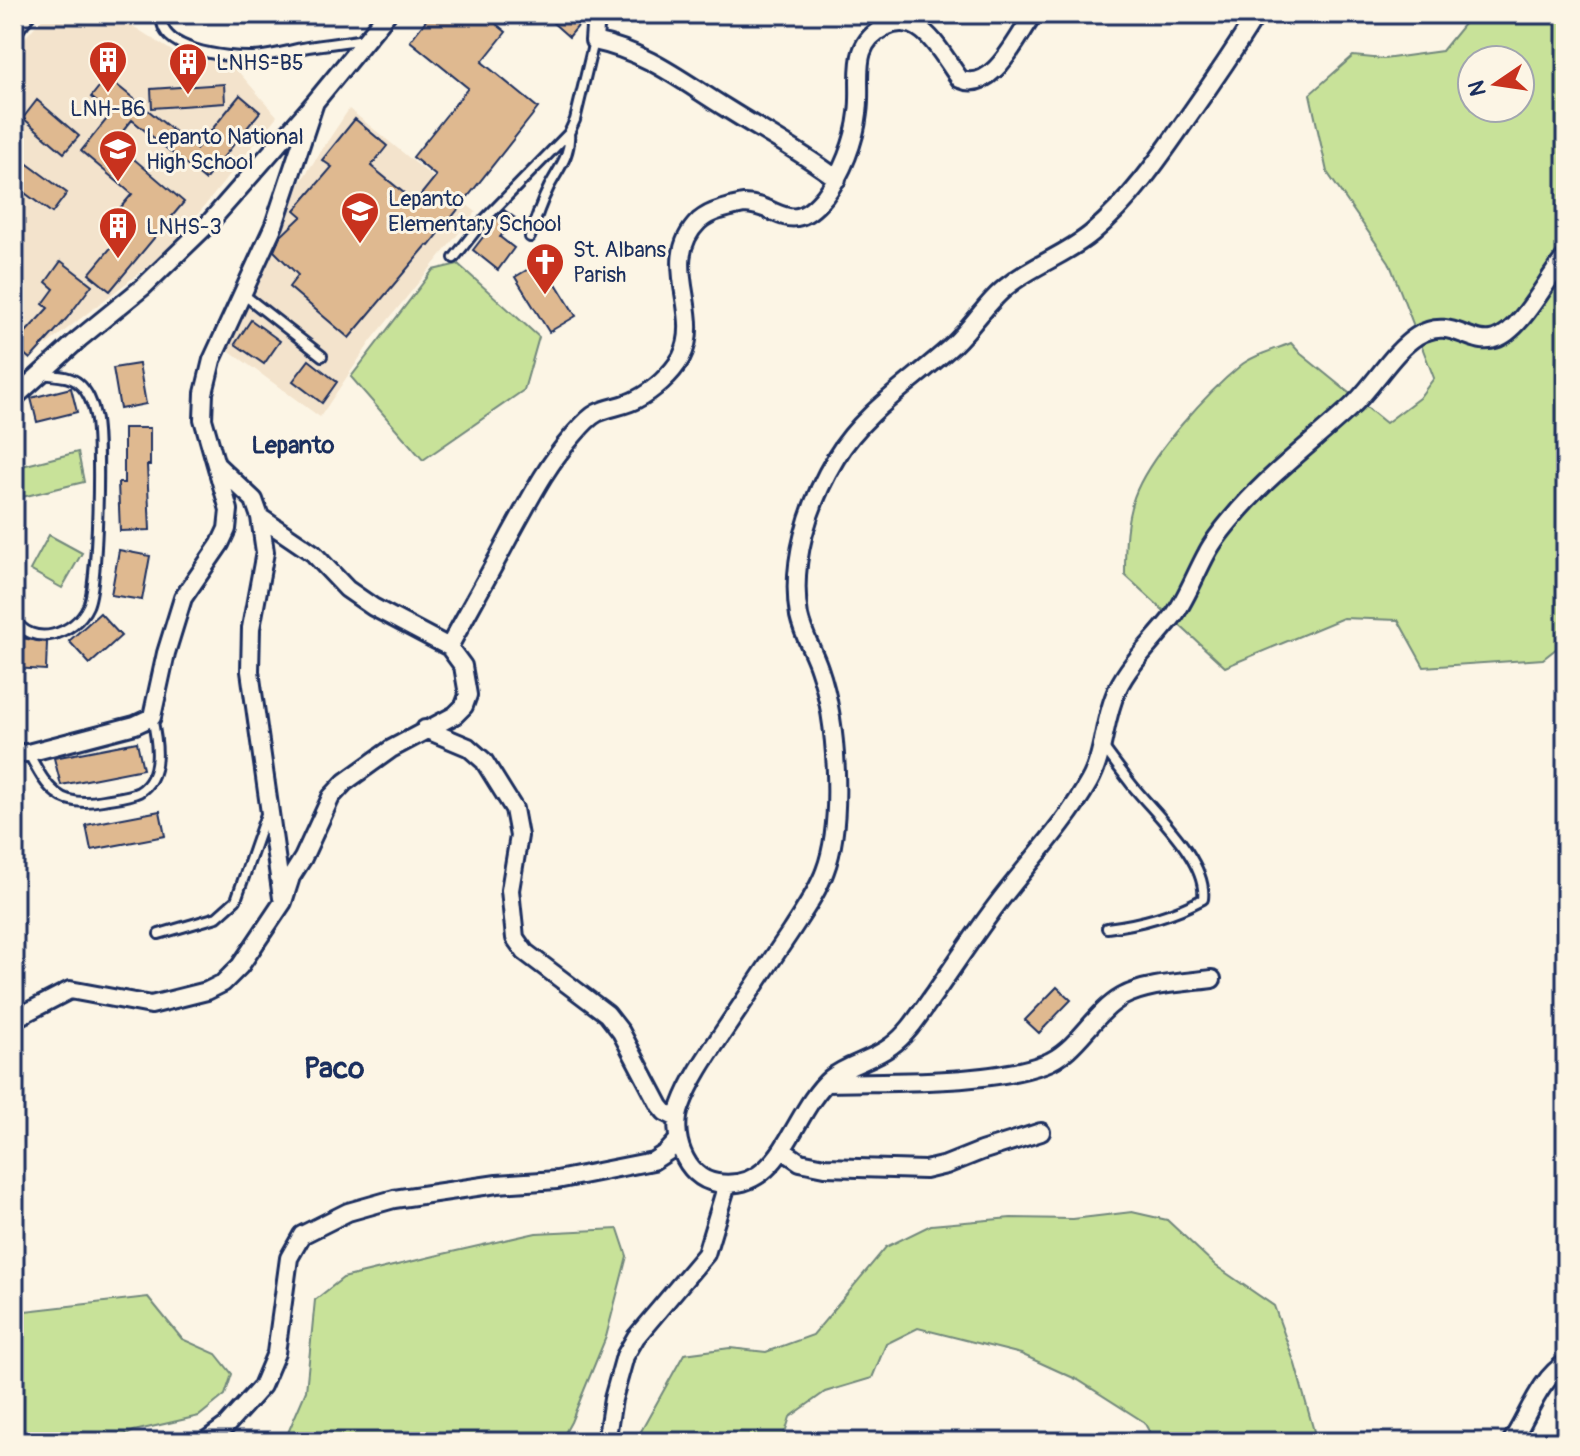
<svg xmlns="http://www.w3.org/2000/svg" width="1580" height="1456" font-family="Pangolin,sans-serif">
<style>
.built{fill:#f3e3cc}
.green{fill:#c8e299;stroke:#72887c;stroke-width:2;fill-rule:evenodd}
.building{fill:#dfb990;stroke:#1b2f5e;stroke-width:2}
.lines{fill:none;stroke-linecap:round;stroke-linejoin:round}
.service-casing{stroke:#1b2f5e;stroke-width:14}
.minor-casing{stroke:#1b2f5e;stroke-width:22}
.service{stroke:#fcf5e5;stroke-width:8}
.minor{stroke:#fcf5e5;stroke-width:16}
.labels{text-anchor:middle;stroke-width:6;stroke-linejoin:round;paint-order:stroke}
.poi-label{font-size:22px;fill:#1b2f5e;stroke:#fcf5e5;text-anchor:start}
.neighbourhood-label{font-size:24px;font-weight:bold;fill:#1b2f5e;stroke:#fcf5e5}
.district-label{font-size:30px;font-weight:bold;fill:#1b2f5e;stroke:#fcf5e5}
</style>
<rect width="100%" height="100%" fill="#fcf5e5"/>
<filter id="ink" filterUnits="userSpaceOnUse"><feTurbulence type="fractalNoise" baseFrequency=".0125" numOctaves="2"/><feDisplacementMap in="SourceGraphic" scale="16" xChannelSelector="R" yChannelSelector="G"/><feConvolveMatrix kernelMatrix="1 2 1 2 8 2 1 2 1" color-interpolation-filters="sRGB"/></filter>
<g filter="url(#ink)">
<path class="built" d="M46 14H114L186 60 229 61 277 116 169 250 14 370V50Z
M349 109 476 212 371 341 320 417 227 349 292 195Z"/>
<path class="green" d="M1472 14H1566V641L1543 659 1424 667 1398 620 1343 618 1225 667 1125 575C1125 547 1125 517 1137 490 1154 451 1207 393 1240 366 1253 355 1275 350 1291 343L1301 354 1386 423 1419 398 1434 378 1389 262 1327 172 1310 94 1353 56 1384 59 1442 51ZM1472 60H1520V108H1472Z
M458 264 539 337 524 390 423 460 351 377 433 270Z
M78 452 84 482 22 497 14 468Z
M49 535 82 553 62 588 30 570Z
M1132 1212 1167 1220 1216 1266 1274 1306 1295 1364 1317 1442H1155L1144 1422 1078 1380 1021 1354 918 1328 886 1344 872 1378 825 1392 790 1417 782 1442H635L684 1354 730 1348 766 1352 813 1335 886 1247 931 1225 1011 1218 1073 1219Z
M618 1229 627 1256 606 1337 571 1422 560 1442H284L306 1391 315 1300 343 1278 443 1254 536 1233Z
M148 1297 182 1339 216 1354 232 1374 225 1395 199 1416 134 1431 110 1442H14V1308L25 1311Z"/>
<path class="building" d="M431 14H484L506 32 482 62 538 108 429 246 427 245 349 338 289 287 298 275 274 251 280 237 302 216 295 210 332 167 322 160 355 119 387 146 371 166 415 202 436 176 413 157 468 88 410 41Z
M543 14H588L569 37Z
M107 77 196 149 240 95 260 112 205 180 132 120 114 142 184 202 110 291 89 274 129 226 115 214 132 194 81 151 111 114 91 97Z
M224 84 225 103 152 108 151 89Z
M37 100 79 136 64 153 23 118Z
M14 154 67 193 52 213 14 185Z
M504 210 515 218 500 237 514 248 498 270 473 250Z
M61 261 92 285 67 318 30 359 14 345 48 308 43 304 54 289 46 282Z
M542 261 576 316 549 332 515 277Z
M251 320 280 341 264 364 235 344Z
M309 360 337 382 322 403 293 381Z
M139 364 146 404 120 409 113 368Z
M71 388 77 412 37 422 31 398Z
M124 428H150V465H147L150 530 120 531 118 483H124Z
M119 550 150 556 142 600 111 595Z
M100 613 121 636 90 664 69 641Z
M14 637 47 642 46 670 14 668Z
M137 742 143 769 61 785 54 758Z
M160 811 165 836 91 850 86 825Z
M1057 987 1071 1000 1039 1033 1025 1020Z"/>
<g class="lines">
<g class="service-casing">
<path id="service" d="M163 14C153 50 228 58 253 57 272 56 290 50 308 47 327 44 346 42 365 39
M14 36 31 14
M530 237C535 220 541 203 549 187 559 168 571 155 569 133
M454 258 484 220 569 133 575 120 594 41
M243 294 322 356
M14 618C31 649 75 635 88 606 98 584 101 441 95 415 93 404 87 390 78 383 69 375 54 376 42 374
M1102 745C1112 759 1122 772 1132 785 1155 814 1208 861 1203 899 1173 915 1140 924 1107 928
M28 753C36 766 43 783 56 793 69 804 88 803 103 800 114 798 129 797 139 792 164 777 157 740 152 717
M159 934 217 917 236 900 266 814"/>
</g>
<g class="minor-casing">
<path id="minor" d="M600 14 595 27 594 41C647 52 682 81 726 108 764 132 802 152 837 179
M1257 14C1235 49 1212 83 1188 117 1159 159 1131 200 1092 233 1067 254 1036 264 1010 284 988 300 974 325 954 344 914 381 864 411 836 458 808 504 790 563 799 616 803 635 813 650 819 668 837 719 844 821 825 871 817 893 803 912 791 931 768 965 745 1000 722 1034 707 1056 690 1081 681 1106 670 1133 684 1178 717 1183 783 1193 791 1112 831 1078 848 1064 873 1060 891 1046 910 1032 921 1012 935 993 953 967 971 940 990 914 1022 869 1062 830 1089 782 1105 754 1103 720 1117 690 1130 662 1156 639 1175 614 1188 595 1196 573 1207 553 1215 537 1228 523 1240 509 1274 471 1314 441 1351 407 1374 386 1392 352 1417 336 1451 315 1470 347 1495 339 1522 331 1547 278 1566 256
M14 398 79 339 143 287 208 224 315 102 387 14
M218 466 254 500 260 517 265 552 251 628 250 671 282 898
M449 647C469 610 490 573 510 535 529 501 545 468 571 438 578 430 587 418 597 413 609 407 625 406 637 399 653 391 672 374 681 358 705 313 657 262 699 221 705 216 713 212 720 210 728 208 736 205 744 204 779 204 790 239 825 196 842 174 855 141 858 113 863 80 848 45 885 27 922 9 941 54 960 79 993 94 1018 35 1034 14
M425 729 468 747 484 761 514 809 519 836 510 890 515 938 525 952 607 1014 621 1032 660 1106 665 1112 677 1118
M14 753H28L135 725 152 717 166 653 183 598 220 544 227 529 229 510 203 419 204 393 212 360 274 225 315 102
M14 1019 70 990 151 1005 207 991 223 983 240 966 283 902 291 877 303 858 331 797 345 782 391 749 455 715 464 706 468 695 463 666 449 647 373 607 347 589 313 553 260 517
M826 1083C889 1081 986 1085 1044 1064 1077 1052 1092 1014 1122 997 1148 983 1184 983 1212 979
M784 1151 800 1162 825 1167 925 1170 946 1165 981 1151 1041 1132
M204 1442 226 1426 262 1386 276 1353 289 1258 302 1235 348 1212 394 1199 497 1184 557 1180 653 1161 667 1152 678 1140
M606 1442 613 1399 625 1356 636 1337 706 1254 727 1184
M1511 1442C1528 1417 1539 1379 1566 1363"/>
</g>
<use href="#service" class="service"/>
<use href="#minor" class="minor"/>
</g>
</g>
<defs>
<g id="building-pin" transform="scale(2)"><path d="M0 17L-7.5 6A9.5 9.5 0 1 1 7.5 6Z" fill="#c8321e" stroke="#fcf5e5"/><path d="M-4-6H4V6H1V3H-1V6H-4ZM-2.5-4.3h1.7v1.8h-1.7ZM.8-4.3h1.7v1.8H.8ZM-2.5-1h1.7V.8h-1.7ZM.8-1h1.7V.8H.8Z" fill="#fff"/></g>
<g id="school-pin" transform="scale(2)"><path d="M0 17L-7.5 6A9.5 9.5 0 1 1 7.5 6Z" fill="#c8321e" stroke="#fcf5e5"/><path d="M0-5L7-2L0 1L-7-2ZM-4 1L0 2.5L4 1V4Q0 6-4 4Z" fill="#fff"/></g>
<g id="church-pin" transform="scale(2)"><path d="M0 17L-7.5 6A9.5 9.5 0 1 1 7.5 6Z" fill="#c8321e" stroke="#fcf5e5"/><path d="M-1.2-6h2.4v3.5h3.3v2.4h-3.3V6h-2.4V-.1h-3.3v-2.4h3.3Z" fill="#fff"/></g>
</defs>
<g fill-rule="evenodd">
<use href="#building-pin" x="108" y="60"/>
<use href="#building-pin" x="188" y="62"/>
<use href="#school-pin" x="118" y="149"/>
<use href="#school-pin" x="360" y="211"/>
<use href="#building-pin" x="118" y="226"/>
<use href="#church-pin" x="545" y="262"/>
</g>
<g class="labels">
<g class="poi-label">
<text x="216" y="70">LNHS-B5</text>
<text x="108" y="116" text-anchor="middle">LNH-B6</text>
<text x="146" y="144">Lepanto National<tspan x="146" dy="25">High School</tspan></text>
<text x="388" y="206">Lepanto<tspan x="388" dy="25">Elementary School</tspan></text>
<text x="146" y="234">LNHS-3</text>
<text x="573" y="257">St. Albans<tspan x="573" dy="25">Parish</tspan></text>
</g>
<g class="neighbourhood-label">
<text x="293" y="453">Lepanto</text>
</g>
<g class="district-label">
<text x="334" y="1078">Paco</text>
</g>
</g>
<rect width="1580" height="1456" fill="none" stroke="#fcf5e5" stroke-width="48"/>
<rect x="24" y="24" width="1532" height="1408" fill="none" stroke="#1b2f5e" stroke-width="3" filter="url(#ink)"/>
<g transform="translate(1496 84) rotate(257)"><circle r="38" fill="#fcf5e5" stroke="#a2a6af" stroke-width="2"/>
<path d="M0-6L14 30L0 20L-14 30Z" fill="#c8321e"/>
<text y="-12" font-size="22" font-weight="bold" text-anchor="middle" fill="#1b2f5e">N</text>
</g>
</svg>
